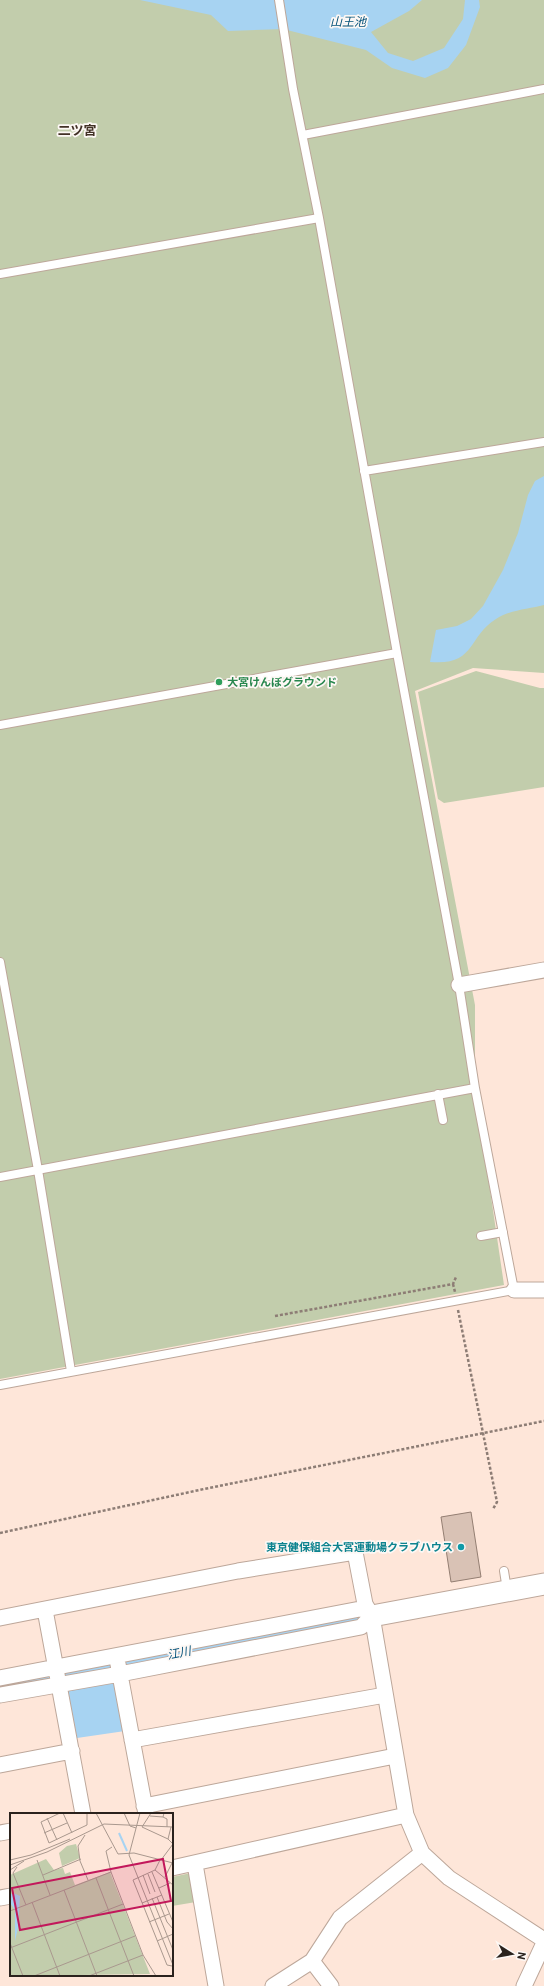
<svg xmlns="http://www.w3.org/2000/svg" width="544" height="1986" font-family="Barlow,'Noto Sans JP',sans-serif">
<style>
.green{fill:#c2cdac}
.water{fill:#a7d3f2}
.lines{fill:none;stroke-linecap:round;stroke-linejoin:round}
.stream{stroke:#a7d3f2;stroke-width:4}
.building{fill:#d9c2b5;stroke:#937e72}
.lane-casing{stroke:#bda79a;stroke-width:10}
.street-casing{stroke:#bda79a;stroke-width:17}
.secondary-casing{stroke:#bda79a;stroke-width:23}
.path{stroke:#8d7d75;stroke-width:2.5;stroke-dasharray:3 2;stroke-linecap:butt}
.lane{stroke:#fff;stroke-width:8}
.street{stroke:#fff;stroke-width:15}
.secondary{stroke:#fff;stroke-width:21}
.leisure-dot{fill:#2e9e5b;stroke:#fdf8f5;stroke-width:1.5}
.culture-dot{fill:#0f9aa8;stroke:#fdf8f5;stroke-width:1.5}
.labels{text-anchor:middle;stroke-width:3.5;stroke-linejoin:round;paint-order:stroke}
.leisure-label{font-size:11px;font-weight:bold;fill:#27864d;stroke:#fdf8f5;text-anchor:start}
.culture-label{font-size:11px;font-weight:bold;fill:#0d838f;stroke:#fdf8f5;text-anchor:end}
.water-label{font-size:12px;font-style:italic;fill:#025078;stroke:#fdf8f5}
.quarter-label{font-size:13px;font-weight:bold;fill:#423126;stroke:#fdf8f5}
.inset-river{fill:none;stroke:#a7d3f2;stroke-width:2}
.inset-road{fill:none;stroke:#a9988e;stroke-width:1}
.view{fill:#c2185b;fill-opacity:0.15;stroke:#c2185b;stroke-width:2}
.inset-edge{fill:none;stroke:#2a221d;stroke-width:2}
</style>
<rect width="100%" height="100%" fill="#fee6d9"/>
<path class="green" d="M0 0H544V673L473 668 415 691 475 1005V1088L504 1285 0 1379Z
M476 671 540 688H544V787L444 803 438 799 418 692Z
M191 1873 196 1902 172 1906V1877Z"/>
<path class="water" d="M140 0H422L409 11 371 32 388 53 413 61 444 48 463 19 465 0H479L480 7 466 45 448 68 425 78 392 68 366 50 283 29 228 31 211 15Z
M544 476V605C529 609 509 610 496 619 467 637 476 666 430 662L436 630 457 626 471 619 483 606 503 570 518 533 528 495 535 481Z
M116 1681 125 1731 77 1738 68 1691Z"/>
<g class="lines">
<path class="stream" d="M0 1687 357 1619"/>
</g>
<path class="building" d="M471 1512 481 1577 451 1582 441 1517Z"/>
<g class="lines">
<g class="lane-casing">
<path id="lane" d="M303 135 544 89
M0 274 319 218
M364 471 544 442
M0 725 397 653
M0 962 38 1170 71 1371
M438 1094 443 1120
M0 1177 475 1088
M481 1236 503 1232
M0 1385 514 1290 475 1088 459 985 397 653 319 218 293 89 279 0
M504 1571 507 1590"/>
</g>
<g class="street-casing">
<path id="street" d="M459 985 544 970
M514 1290H544
M45 1610 83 1814
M0 1618 238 1571 355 1552 365 1604 372 1616 406 1815 422 1853 449 1878 544 1940
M118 1664 146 1814
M0 1678 360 1609 368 1610
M0 1695 120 1674 361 1627 372 1616
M132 1740 385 1695
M0 1765 72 1751
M144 1806 395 1756
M0 1833 11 1831
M195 1864 216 1986
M172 1868 406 1815
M0 1898 11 1896
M312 1961 331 1986
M273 1986 312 1961 340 1918 422 1853
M524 1986 544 1943"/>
</g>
<g class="secondary-casing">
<path id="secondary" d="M372 1616 544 1584"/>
</g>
<path class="path" d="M453 1284 455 1292
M458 1310 497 1502 493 1509
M275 1316 453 1284 456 1277
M0 1533 204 1489 544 1421"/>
<use href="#lane" class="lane"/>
<use href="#street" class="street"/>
<use href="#secondary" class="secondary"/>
</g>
<circle class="leisure-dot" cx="219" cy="682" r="4"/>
<circle class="culture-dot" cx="461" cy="1547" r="4"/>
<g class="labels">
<g class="leisure-label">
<text x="227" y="686">大宮けんぽグラウンド</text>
</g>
<g class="culture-label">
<text x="453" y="1551">東京健保組合大宮運動場クラブハウス</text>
</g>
<g class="water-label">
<text x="348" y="26">山王池</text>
<text transform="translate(179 1653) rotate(-11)" y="4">江川</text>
</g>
<g class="quarter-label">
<text x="77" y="135">二ツ宮</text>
</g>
</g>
<g transform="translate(10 1813)">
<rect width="163" height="163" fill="#fee6d9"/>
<path d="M66 31 70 45 52 53 49 40 57 33ZM36 46 44 57 53 55 55 61 60 59 65 72 100 59 140 161 0 163V62Z" fill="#c2cdac"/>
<path d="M3 80 10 83 8 115 5 128V97L0 90V82Z" fill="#a7d3f2"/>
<path class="inset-river" d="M109 20 117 38"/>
<path class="inset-road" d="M50 0 31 9 39 30 77 12V0M53 0 62 20M86 0 108 41 124 40 163 50M114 0 120 13 126 15M130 0 119 42 163 152M141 0 132 14 158 26M140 3 153 4 154 0M153 4 157 6V14M37 5 47 27M161 14 158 26 163 31M34 20 57 10M75 22 68 33 70 48 78 67M102 34 96 38 101 59 133 142 146 163M0 47 21 42 60 26M27 47 40 82M150 47 145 57 123 67 157 152 162 153M151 47 163 31M0 52 37 39 94 11 163 14M7 54 3 60 16 92M0 57 14 48M145 57 163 72M142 59 163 109M138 61 145 79M33 62 71 46M133 62 140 81M155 64 162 50M86 65 124 163M149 75 160 70M54 77 87 163M147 84 157 109 163 116M142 85 163 137M22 89 50 163M132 90 152 82M0 98 101 59M139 109 159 101M147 128 163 121M0 130 13 163M0 135 113 91M24 163 125 123M79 163 133 142"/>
<path class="view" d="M153 46 161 88 10 117 2 75Z"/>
<rect width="163" height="163" class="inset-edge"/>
</g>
<g transform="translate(512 1954) rotate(101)" stroke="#fdf8f5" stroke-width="3" paint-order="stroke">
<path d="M0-3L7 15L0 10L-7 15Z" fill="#2a221d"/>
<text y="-6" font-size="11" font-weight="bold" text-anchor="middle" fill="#2a221d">N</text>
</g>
</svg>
